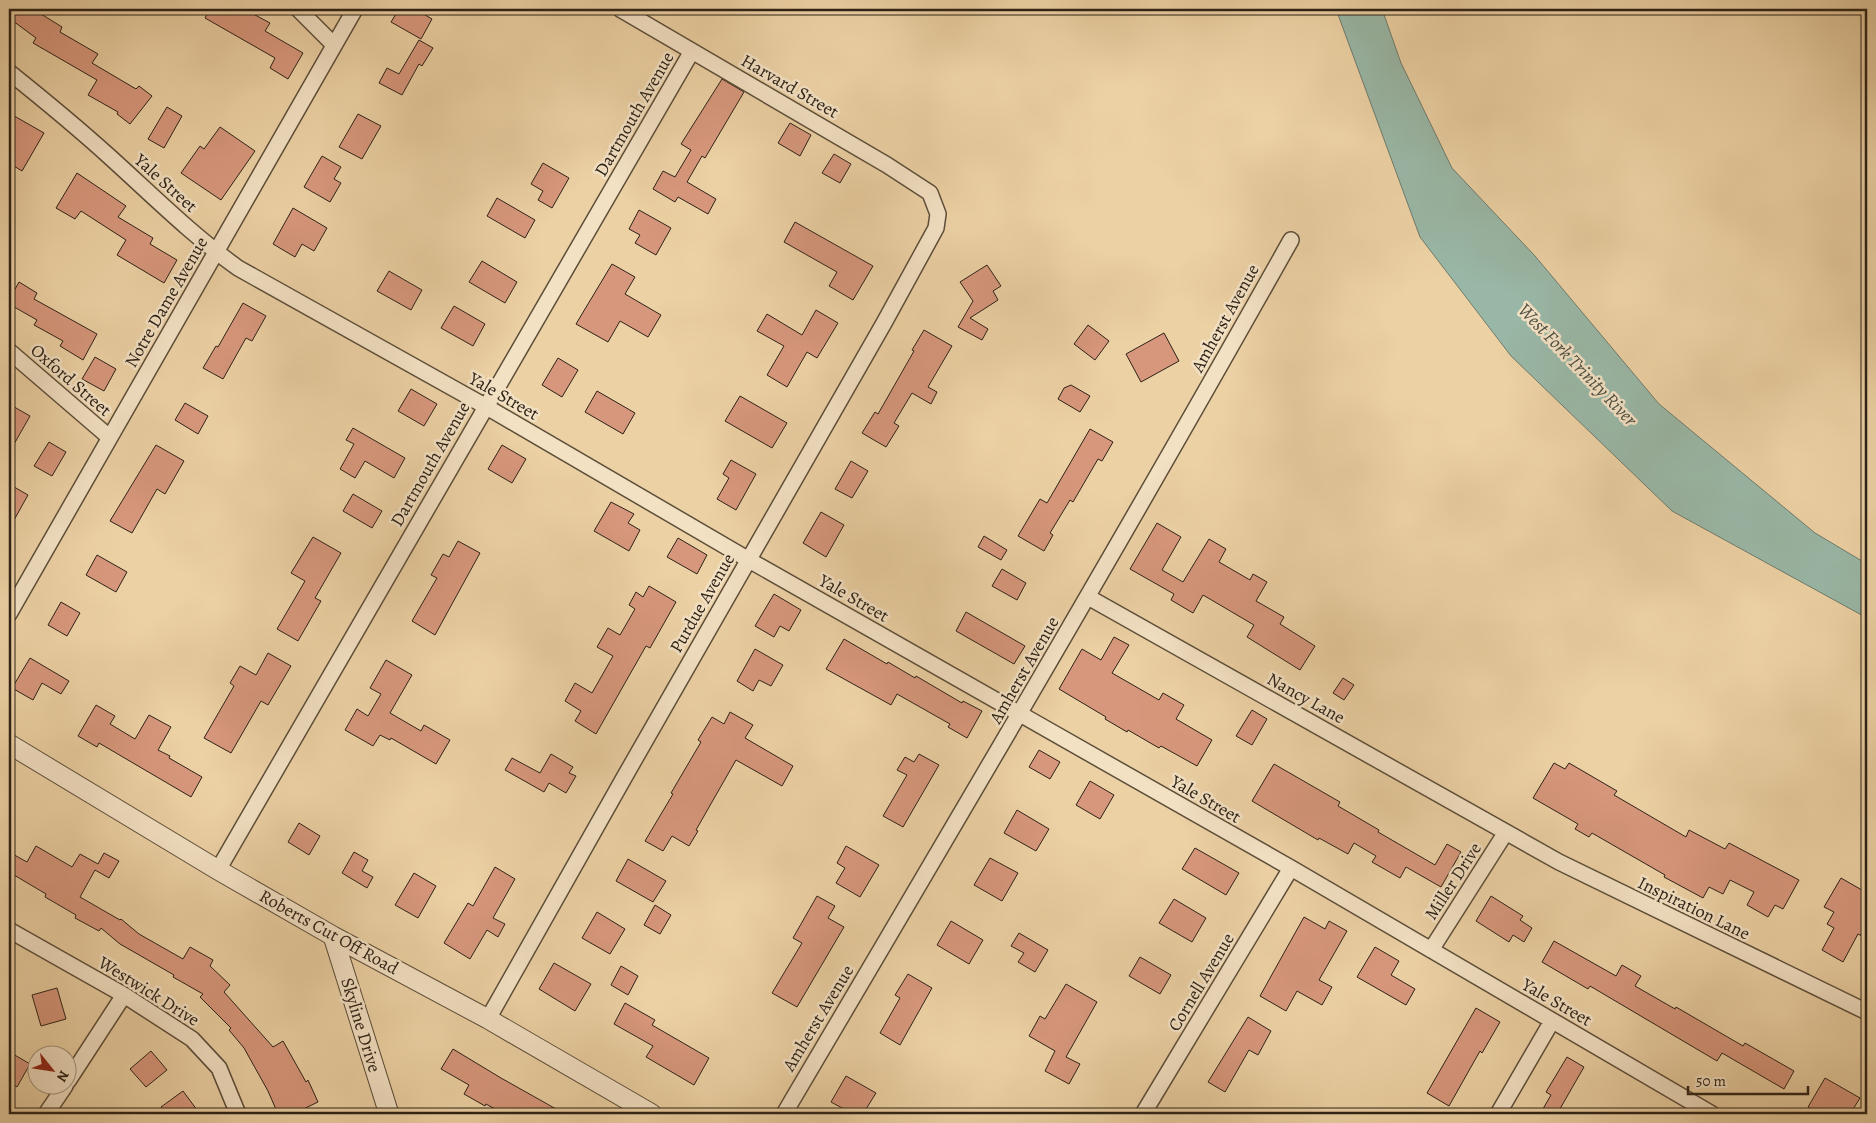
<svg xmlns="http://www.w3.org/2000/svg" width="1876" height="1123" font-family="Alegreya,serif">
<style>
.water{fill:#99b7a6;stroke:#6e7b6d}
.building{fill:#d7977c;stroke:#2d2217}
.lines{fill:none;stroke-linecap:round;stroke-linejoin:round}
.minor-casing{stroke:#5d4e3a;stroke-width:18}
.tertiary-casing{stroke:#5d4e3a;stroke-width:21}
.minor{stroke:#f3e1c4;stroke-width:15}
.tertiary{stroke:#f3e1c4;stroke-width:19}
.labels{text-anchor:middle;stroke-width:5;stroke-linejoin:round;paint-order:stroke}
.street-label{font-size:18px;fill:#2d2217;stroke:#f3e1c4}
.water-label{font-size:19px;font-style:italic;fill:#4d4f42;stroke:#f3e1c4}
</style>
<rect width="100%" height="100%" fill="#ecd1a4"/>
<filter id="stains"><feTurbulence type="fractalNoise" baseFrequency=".004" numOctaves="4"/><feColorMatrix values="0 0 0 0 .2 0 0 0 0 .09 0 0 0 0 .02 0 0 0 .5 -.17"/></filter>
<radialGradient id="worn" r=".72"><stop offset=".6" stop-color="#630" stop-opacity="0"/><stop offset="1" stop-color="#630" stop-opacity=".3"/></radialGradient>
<path class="water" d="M1336 9H1382L1401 63 1452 168 1535 256 1659 404 1815 533 1867 564V618L1672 511 1511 356 1420 237Z"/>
<path class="building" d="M9 9H33L62 27 60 32 98 54 92 63 136 89 139 86 152 96 130 124 117 114 118 112 88 95 97 80 33 43 36 38 9 18Z
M210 9H244L270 23 265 31 303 53 288 79 270 68 275 58 205 18Z
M399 9H415L432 19 421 39 391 22Z
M419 40 433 48 422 66 419 64 402 95 379 83 387 68 399 74Z
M722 79 744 92 705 158 702 156 687 182 716 199 708 214 678 197 675 202 653 189 663 171 675 177 691 150 681 144Z
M167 107 182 116 164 148 148 139Z
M9 113 44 133 22 171 9 163Z
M358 114 381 126 362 159 339 147Z
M790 123 811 135 800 156 778 143Z
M220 127 255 151 221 200 181 173 200 146 204 149Z
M834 154 851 164 840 183 822 173Z
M322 156 341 167 334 179 341 183 330 202 304 187Z
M543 163 569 178 552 208 538 200 543 191 531 184Z
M77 173 126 206 118 217 153 238 150 244 177 260 164 283 117 255 126 240 81 211 75 219 56 208Z
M497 198 535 220 525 238 487 216Z
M293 208 327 228 314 251 302 244 295 257 273 244Z
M639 210 671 228 656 255 635 243 640 235 629 229Z
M795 222 873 266 853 300 829 286 837 272 784 242Z
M482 261 517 282 505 303 469 282Z
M612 264 635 277 625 294 661 315 648 337 620 321 608 342 576 324Z
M987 265 1001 286 993 291 998 300 970 318 988 329 982 340 958 327 973 301 960 282Z
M389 271 422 290 411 310 377 291Z
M19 282 37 293 34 299 97 334 83 360 60 346 63 341 34 325 37 320 9 304V300Z
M243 303 266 316 252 341 246 338 223 379 203 368 216 346 218 347Z
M454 306 485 324 473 346 441 328Z
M816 310 838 323 817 358 807 352 787 387 767 375 784 346 757 331 767 314 802 335Z
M1088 325 1109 341 1095 360 1074 344Z
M924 330 952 346 928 387 937 392 931 404 912 393 894 423 899 426 886 447 862 433 875 412 878 414 914 351 912 350Z
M1164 333 1179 361 1141 382 1126 354Z
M95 357 116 369 104 391 82 379Z
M558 358 578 370 562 397 542 385Z
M1071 385 1090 396 1080 412 1058 399 1064 388Z
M411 389 437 404 424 426 398 411Z
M597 391 635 413 623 434 585 412Z
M740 396 787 423 772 448 725 421Z
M185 403 208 416 198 434 175 420Z
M9 404 30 416 9 453Z
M353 428 405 458 394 478 365 461 355 478 340 469 354 444 346 440Z
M1090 429 1113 442 1102 461 1098 459 1073 502 1070 500 1050 533 1053 535 1044 551 1018 536 1040 499 1047 503Z
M49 442 66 452 52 476 34 466Z
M156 445 184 461 165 494 157 489 132 533 110 521Z
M502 445 526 459 512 483 488 469Z
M731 460 756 474 736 510 717 499 729 478 723 474Z
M851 461 868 471 852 498 835 489Z
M9 484 28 495 9 529Z
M353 494 382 511 372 528 343 511Z
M611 502 634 514 628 523 640 530 629 551 594 531Z
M821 512 844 525 826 557 803 543Z
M1157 523 1181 537 1162 570 1183 582 1209 539 1226 549 1219 562 1250 580 1253 574 1267 582 1256 601 1284 617 1280 624 1315 646 1300 670 1247 637 1254 625 1203 595 1193 613 1171 600 1174 594 1130 569Z
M984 536 1007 550 1001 560 978 547Z
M313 537 341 553 315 598 321 601 298 641 277 629 305 581 291 573Z
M678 538 707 555 697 574 667 557Z
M458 541 480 553 435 635 412 621 437 578 431 575 443 554 449 557Z
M97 555 127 572 116 592 86 575Z
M1002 569 1026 583 1017 600 992 586Z
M649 586 676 602 650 648 646 646 596 734 575 721 581 711 565 701 575 683 592 693 613 656 597 647 608 628 620 635 635 609 629 605 636 592 643 597Z
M774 594 801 610 789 631 780 626 774 637 755 626Z
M61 602 80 613 67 636 48 625Z
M966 612 1025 646 1014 664 956 631Z
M1114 637 1129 645 1112 673 1159 700 1163 693 1184 705 1176 719 1212 740 1197 766 1161 746 1159 748 1128 730 1127 732 1105 719 1106 717 1059 689 1082 649 1101 660Z
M844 639 887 664 888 662 915 678 916 676 962 703 963 701 982 711 967 738 948 727 950 724 897 694 891 705 826 669Z
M755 649 783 665 771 686 759 680 753 691 737 681Z
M268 653 291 666 268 705 261 701 231 753 204 738 234 686 230 683 240 666 256 675Z
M30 658 69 681 61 694 42 683 33 700 12 688Z
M386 660 412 675 390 713 421 731 424 725 450 740 436 764 391 738 390 740 380 735 373 746 345 730 357 709 368 716 381 694 370 688Z
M1343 678 1354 685 1344 700 1333 693Z
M96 705 115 716 110 724 135 739 149 715 171 727 158 750 170 756 169 758 202 777 191 797 99 743 97 747 78 736Z
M1252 710 1267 719 1252 745 1236 736Z
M730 712 753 725 745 738 793 766 782 786 736 760 696 830 698 831 689 846 672 836 663 851 645 841 673 794 671 793 701 742 698 740 712 717 724 724Z
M1039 750 1060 762 1050 779 1029 767Z
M551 754 573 767 569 773 576 776 566 793 549 783 544 792 505 770 512 758 540 773Z
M919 754 939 765 903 827 883 816 907 775 897 770 905 757 914 762Z
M1554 763 1565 769 1569 763 1617 791 1614 795 1686 837 1689 830 1725 849 1729 843 1799 880 1783 909 1775 905 1768 917 1747 905 1754 892 1730 880 1723 894 1709 887 1703 898 1664 877 1665 875 1592 833 1589 837 1575 829 1578 824 1533 798Z
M1274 764 1340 802 1338 806 1379 830 1378 832 1435 865 1447 844 1461 852 1441 887 1406 867 1400 878 1372 862 1376 856 1354 843 1348 854 1319 838 1318 840 1252 801Z
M1090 781 1114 795 1100 819 1076 805Z
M1017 810 1049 829 1036 851 1004 833Z
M299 823 320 836 309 855 288 842Z
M36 846 72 867 80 854 98 864 104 853 119 861 109 878 95 870 80 897 120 920 121 919 139 934 183 959 190 947 213 960 210 966 230 985 224 992 273 1047 283 1041 306 1082 308 1080 318 1102 293 1114H278L268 1091 244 1048 229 1030 231 1028 200 997 203 994 173 977 174 975 120 944 101 928 99 931 75 918 76 915 45 897 46 894 9 872V852L27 862Z
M846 846 879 865 860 897 836 883 845 868 837 863Z
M1195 848 1239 873 1226 895 1182 869Z
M354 852 368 860 362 871 373 877 367 888 342 873Z
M990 858 1018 873 1002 901 974 885Z
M628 859 666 881 653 902 616 881Z
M495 867 515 879 493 918 505 924 498 937 487 930 470 959 444 943 468 903 473 906Z
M414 873 436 886 418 918 395 905Z
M1841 878 1867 893V926L1862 936 1858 934 1843 962 1822 950 1834 928 1827 924 1834 912 1824 907Z
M817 896 835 906 828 918 844 927 797 1007 772 993 802 943 793 938Z
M1491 896 1523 916 1520 920 1532 928 1524 942 1513 935 1509 942 1476 921Z
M1174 899 1206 918 1192 942 1159 923Z
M655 905 671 915 660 934 644 925Z
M597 912 625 929 610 954 582 938Z
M1304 917 1325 929 1329 921 1347 931 1319 980 1332 987 1322 1005 1297 991 1286 1011 1260 996Z
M951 921 983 940 969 964 937 945Z
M1019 933 1048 950 1035 972 1018 962 1024 953 1011 946Z
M1554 941 1616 976 1622 965 1641 976 1635 986 1675 1009 1676 1007 1743 1046 1745 1043 1794 1071 1784 1089 1722 1053 1717 1061 1590 986 1588 989 1542 962Z
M1375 947 1399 961 1391 975 1415 989 1406 1005 1357 977Z
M1140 957 1171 975 1160 994 1129 976Z
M554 963 591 984 575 1011 539 989Z
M621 966 638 976 628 995 611 985Z
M908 974 932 988 900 1045 880 1033 900 998 895 995Z
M1066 984 1097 1002 1066 1057 1080 1064 1069 1084 1045 1071 1055 1051 1029 1036 1040 1016 1045 1019Z
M57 988 66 1019 41 1026 32 995Z
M625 1003 655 1020 652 1025 709 1058 694 1085 646 1057 653 1046 614 1024Z
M1476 1008 1500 1022 1482 1053 1480 1051 1449 1106 1427 1093Z
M1248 1017 1271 1031 1258 1055 1249 1050 1225 1092 1208 1082Z
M453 1049 501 1078 565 1114H504L486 1104 485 1106 464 1094 469 1085 441 1069Z
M151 1051 167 1070 146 1087 130 1069Z
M13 1054 30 1064 17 1087 9 1082V1061Z
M1567 1057 1584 1067 1557 1114H1540L1551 1095 1546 1092Z
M846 1076 876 1093 863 1114H853L831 1102Z
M1825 1078 1860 1098 1850 1114H1820L1808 1107Z
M183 1091 200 1114H166L161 1107Z"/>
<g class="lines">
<g class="minor-casing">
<path id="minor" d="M298 9 334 45
M9 72C44 100 78 128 111 158 153 196 192 235 238 268L485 406 749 560 1291 868 1712 1114
M9 351 109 437
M1088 597 1559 862 1867 1012
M9 614C124 412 239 210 355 9
M218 870 692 51
M9 930 124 995 192 1039 219 1068 238 1114
M1431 950 1506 832
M488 1019 625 776 884 323 936 228 938 214 930 193 887 165 620 9
M68 1081 124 995
M46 1114 65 1086
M784 1114C955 824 1126 534 1291 240
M1143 1114 1291 868
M1498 1114 1552 1021"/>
</g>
<g class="tertiary-casing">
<path id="tertiary" d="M9 744 218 870 333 936 488 1019 652 1114
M333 936 389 1114"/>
</g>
<use href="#minor" class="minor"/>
<use href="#tertiary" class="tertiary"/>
</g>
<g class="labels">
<g class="street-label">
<text transform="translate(790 86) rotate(30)" y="6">Harvard Street</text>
<text transform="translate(634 114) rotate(-60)" y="6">Dartmouth Avenue</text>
<text transform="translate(166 183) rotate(42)" y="6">Yale Street</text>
<text transform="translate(166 302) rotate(-60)" y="6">Notre Dame Avenue</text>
<text transform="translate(1225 318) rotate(-61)" y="6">Amherst Avenue</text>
<text transform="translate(71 380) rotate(41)" y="6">Oxford Street</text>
<text transform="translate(504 396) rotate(30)" y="6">Yale Street</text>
<text transform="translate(430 464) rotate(-60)" y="6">Dartmouth Avenue</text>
<text transform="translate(854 598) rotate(30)" y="6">Yale Street</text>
<text transform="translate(702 603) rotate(-60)" y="6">Purdue Avenue</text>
<text transform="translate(1024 670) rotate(-60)" y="6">Amherst Avenue</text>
<text transform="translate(1306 698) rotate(29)" y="6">Nancy Lane</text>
<text transform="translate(1206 799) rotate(30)" y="6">Yale Street</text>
<text transform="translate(1453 881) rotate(-57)" y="6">Miller Drive</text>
<text transform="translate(1694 908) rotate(26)" y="6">Inspiration Lane</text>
<text transform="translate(329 932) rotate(29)" y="6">Roberts Cut Off Road</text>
<text transform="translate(1201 982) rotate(-59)" y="6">Cornell Avenue</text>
<text transform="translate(149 991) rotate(32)" y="6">Westwick Drive</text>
<text transform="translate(1557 1002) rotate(30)" y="6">Yale Street</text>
<text transform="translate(818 1018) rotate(-59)" y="6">Amherst Avenue</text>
<text transform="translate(361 1025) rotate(73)" y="6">Skyline Drive</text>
</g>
<g class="water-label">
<text transform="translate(1578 364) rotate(46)" y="7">West Fork Trinity River</text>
</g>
</g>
<rect width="1876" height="1123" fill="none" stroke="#ecd1a4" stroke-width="30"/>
<rect x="10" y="10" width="1856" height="1103" fill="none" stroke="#2d2217" stroke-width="2.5"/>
<rect x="15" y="15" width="1846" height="1093" fill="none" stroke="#2d2217"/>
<g transform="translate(52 1070) rotate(120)"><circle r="24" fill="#f3e1c4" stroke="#a4957f"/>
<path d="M0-4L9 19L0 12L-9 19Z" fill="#8f2418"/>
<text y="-8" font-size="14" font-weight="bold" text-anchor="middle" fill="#2d2217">N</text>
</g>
<path d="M1688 1086v8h120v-8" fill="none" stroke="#2d2217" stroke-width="2.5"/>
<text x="1696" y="1086" font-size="15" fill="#2d2217" stroke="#f3e1c4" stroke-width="4" paint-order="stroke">50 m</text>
<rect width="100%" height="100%" filter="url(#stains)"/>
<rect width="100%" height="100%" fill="url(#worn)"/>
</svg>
